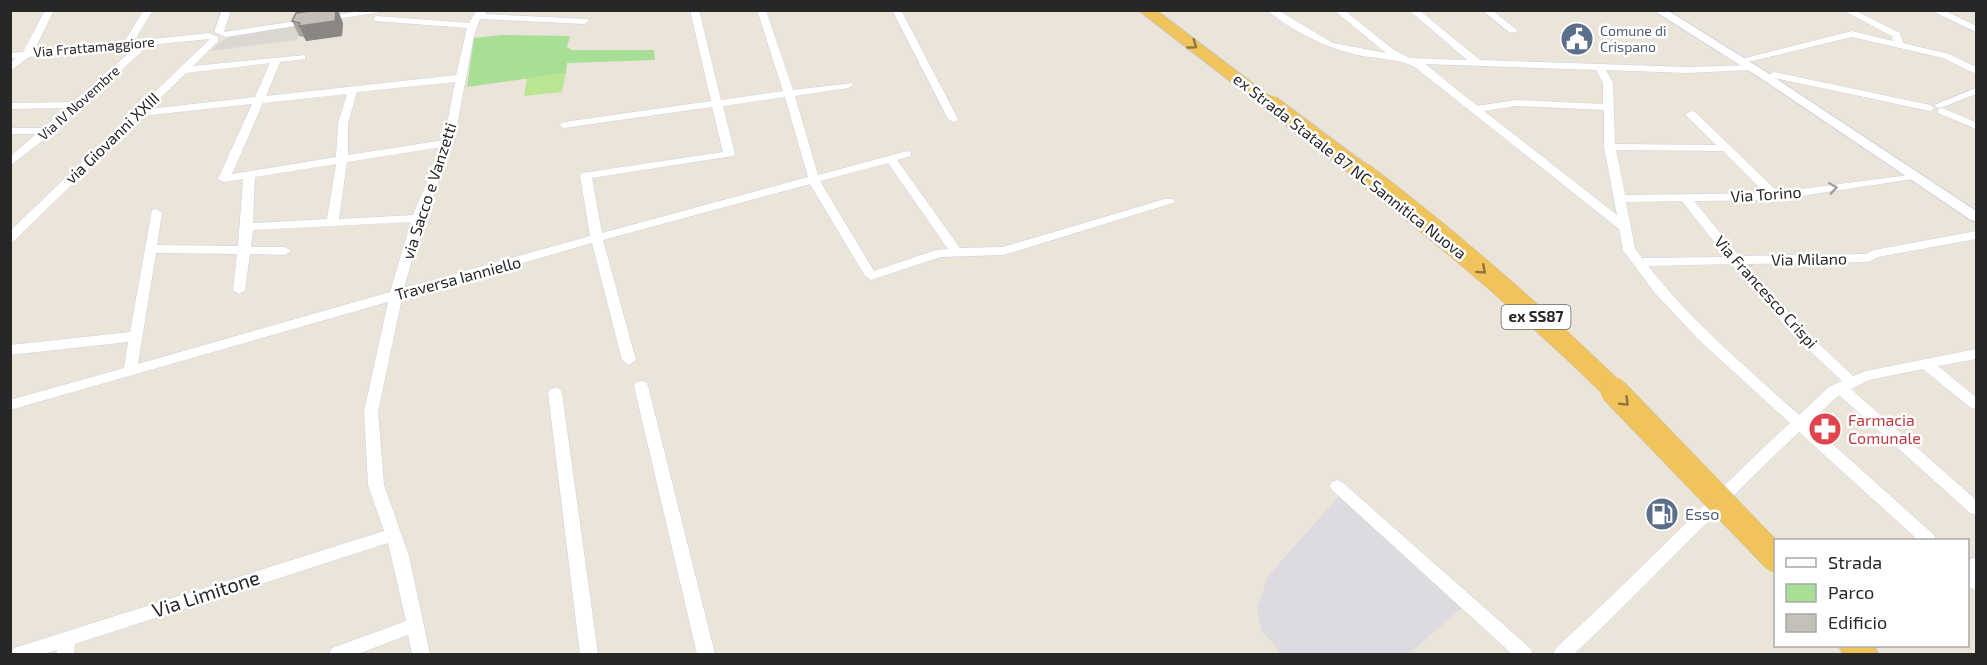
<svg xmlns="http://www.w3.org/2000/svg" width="1987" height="665" font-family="'Exo 2',sans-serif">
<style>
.industrial{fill:#dddae2}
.green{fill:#a8df97}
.pitch{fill:#bae693}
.plaza{fill:#dad7d0}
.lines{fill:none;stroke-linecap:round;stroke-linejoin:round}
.minor-casing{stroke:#cfd0e0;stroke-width:1}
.tertiary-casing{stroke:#cfd0e0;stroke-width:2}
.trunk-casing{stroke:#c7c7c7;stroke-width:2}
.minor{fill:#fff;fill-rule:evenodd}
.tertiary{fill:#fff;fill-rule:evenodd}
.trunk{fill:#f0c45a;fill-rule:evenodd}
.trunk-bridge-far2-casing{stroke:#c7c7c7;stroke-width:19;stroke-linecap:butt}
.trunk-bridge-far1-casing{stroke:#c7c7c7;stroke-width:22;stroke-linecap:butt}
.trunk-bridge-casing{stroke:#c7c7c7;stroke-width:28;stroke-linecap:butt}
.trunk-bridge-far2{stroke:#f0c45a;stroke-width:17}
.trunk-bridge-far1{stroke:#f0c45a;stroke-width:21}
.trunk-bridge{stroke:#f0c45a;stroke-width:27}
.wall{fill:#a9a69f}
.shaded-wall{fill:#8a8782}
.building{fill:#c5c1b9;stroke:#8a8782;stroke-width:1.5}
.oneway{stroke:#8c7640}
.oneway2{stroke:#9e9e9e}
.labels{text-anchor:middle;stroke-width:5;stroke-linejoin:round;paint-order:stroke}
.far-service-label{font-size:14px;fill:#4e5e75;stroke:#fff;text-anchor:start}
.far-street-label{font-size:14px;fill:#272727;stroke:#fff}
.shield{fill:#fff;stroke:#686868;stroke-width:1.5}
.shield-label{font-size:15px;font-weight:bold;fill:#272727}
.street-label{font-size:16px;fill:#272727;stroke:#fff}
.health-label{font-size:16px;fill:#be3a42;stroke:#fff;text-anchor:start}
.service-label{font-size:16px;fill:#4e5e75;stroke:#fff;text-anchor:start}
.near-street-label{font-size:20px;fill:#272727;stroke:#fff}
</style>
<rect width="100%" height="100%" fill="#eae4d9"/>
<path class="industrial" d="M1339 496 1463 607 1408 654H1282L1262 631 1257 609 1268 576Z"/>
<path class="green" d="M502 35 570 36 567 47 572 50H654L655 60 567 63 566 73 467 87 474 38Z"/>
<path class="pitch" d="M566 73 562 92 524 96 527 78Z"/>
<path class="plaza" d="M304 25 296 40 210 51 223 40 236 35Z"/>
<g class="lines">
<g class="minor-casing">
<path id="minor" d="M45 10H54L34 51 124 42 144 10H153L134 41 209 33 218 37V41L193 66 305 55V59L280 62 266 96 456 75 467 28 374 21V17L377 16 469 23 477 10H487L485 14 587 19 589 21 584 24 480 19 474 35 454 142 424 218 404 288 590 236 580 175 582 173 723 152 712 107 564 128 559 125 564 122 711 101 690 10H699L721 100 783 91 757 10H766L793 90 852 83 853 85 848 88 795 96 818 175 907 151 911 152V156L897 160 960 248 1003 247 1165 199H1173L1175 201 1173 203 1004 255 941 257 871 280 865 276 810 184 603 240 636 360 629 365 622 360 592 243 402 298 378 412 384 485 409 556 430 654H412L408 635 358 654H329L332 648 406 621 388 543 75 644 74 654H56L57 650 43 654H11L14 648 384 531 368 485 364 412 388 302 10 410V400L124 368 128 342 10 355V345L130 332 152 210 156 209 162 213 157 245 238 246 243 179 224 182 218 179 252 104 142 116 14 241 10 242V231L210 39 149 45 52 133 10 166V157L36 134H10V128H43L66 108 10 109V103L73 102 137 46 29 57 10 71V63L16 58 10 59V53L23 52ZM270 63 255 97 149 109 186 73ZM455 82 444 140 348 155V123L357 92ZM347 94 338 123 336 157 232 174 263 103ZM785 97 808 177 602 233 592 178 733 156 735 154 723 106ZM442 147 413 215 339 219 347 162ZM888 163 948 249 936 250 874 271 820 181ZM336 164 327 219 253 223 255 177ZM411 222 390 292 138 364 156 253 237 254 233 290 239 294 245 290 250 254 285 255 291 251 285 247H251L253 230Z
M222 10H231L224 32 367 10H393L226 37 214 32Z
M892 10H901L958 119 957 121 953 122 948 119Z
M1267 10H1278L1333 43 1386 53 1334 10H1344L1394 50 1410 58 1467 60 1409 10H1419L1480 60 1688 67 1752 65 1753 67 1748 70 1688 73 1606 70 1613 83 1615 144 1716 145 1687 116 1686 114 1691 111 1695 112 1778 192 1917 174 1919 176 1913 179 1775 200 1694 201 1739 256 1865 254 1874 250 1976 231V239L1878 257 1868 262 1746 264 1801 327 1853 376 1866 371 1976 349V359L1938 366 1976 397V409L1971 408 1923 369 1869 380 1851 389 1976 500V515L1970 513 1839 395 1809 423 1934 535 1936 540H1918L1799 432C1722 504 1651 582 1574 654H1553L1556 648C1636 575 1710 497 1790 423L1699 340 1654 292 1623 250 1619 229 1415 67C1398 59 1381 59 1362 56 1329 49 1292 32 1267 10ZM1425 64 1596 70 1603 83V104L1516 100 1477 106ZM1516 106 1604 110V147L1617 215 1484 111ZM1616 150 1723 151 1765 193 1625 195ZM1682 201 1726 257 1642 258 1635 249 1626 202ZM1732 264 1791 333 1842 381 1829 387 1799 415C1746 367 1692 322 1648 266Z
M1482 10H1492L1518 31 1510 33Z
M1842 10H1854L1900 33 1903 43 1949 54 1976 67V74L1943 58 1852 37 1739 64 1734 61 1852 31 1893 41 1892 36Z
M1930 10H1943L1976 26V32Z
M1774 72 1930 105 1935 108 1930 111 1770 77 1769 75Z
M1976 88V94L1943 107 1939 108 1934 105Z
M1942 108 1976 122V129L1938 113V109Z
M641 381 646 382 648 386 715 654H697L634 386 636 382Z
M555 388 560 389 562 393 598 654H580L548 393 550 389Z
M1337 480 1342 482 1530 648 1533 654H1512L1332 490 1329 486 1332 482Z
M1976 557V571L1975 572 1976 574V591L1968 586V560Z"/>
</g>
<g class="tertiary-casing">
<path id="tertiary" d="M1653 10H1667L1766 72 1976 211V221L1971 220 1762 79Z"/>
</g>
<g class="trunk-casing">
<path id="trunk" d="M1138 10H1156L1280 104 1277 108H1265Z
M1839 646H1874L1878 654H1843Z"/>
</g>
<use href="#minor" class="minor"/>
<use href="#tertiary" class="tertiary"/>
<use href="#trunk" class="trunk"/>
<g class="trunk-bridge-far2-casing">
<path id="trunk-bridge-far2" d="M1271 104 1365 174"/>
</g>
<g class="trunk-bridge-far1-casing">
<path id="trunk-bridge-far1" d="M1363 173C1452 241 1536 314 1616 392"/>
</g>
<g class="trunk-bridge-casing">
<path id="trunk-bridge" d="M1614 391 1776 559"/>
</g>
<use href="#trunk-bridge-far2" class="trunk-bridge-far2"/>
<use href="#trunk-bridge-far1" class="trunk-bridge-far1"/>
<use href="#trunk-bridge" class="trunk-bridge"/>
</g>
<path class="wall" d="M292 21 343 23 342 36 306 41 304 37 299 36Z"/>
<path class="shaded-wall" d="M336 10H338L343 23 342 36 306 41 299 26Z"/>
<path class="building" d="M317 10H336L335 21 299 26 300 23 292 21 296 13Z"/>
<defs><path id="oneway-chevron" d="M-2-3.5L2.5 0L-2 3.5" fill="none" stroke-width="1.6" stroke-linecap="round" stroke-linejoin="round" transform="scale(1.5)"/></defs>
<g class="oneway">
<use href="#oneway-chevron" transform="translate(1193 45) rotate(36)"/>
<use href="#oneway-chevron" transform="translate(1482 270) rotate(42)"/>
<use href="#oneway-chevron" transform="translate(1625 402) rotate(44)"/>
</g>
<use class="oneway2" href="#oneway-chevron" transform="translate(1833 188) rotate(-8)"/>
<defs>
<g id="civic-disc" transform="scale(1.725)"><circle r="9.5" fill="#5c6f8a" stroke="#fff"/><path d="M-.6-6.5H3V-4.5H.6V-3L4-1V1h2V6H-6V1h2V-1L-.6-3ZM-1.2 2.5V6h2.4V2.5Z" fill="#fff"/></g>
<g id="pharmacy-disc" transform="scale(1.725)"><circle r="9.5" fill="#e0444e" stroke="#fff"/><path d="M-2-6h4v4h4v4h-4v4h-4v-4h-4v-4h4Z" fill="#fff"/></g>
<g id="fuel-disc" transform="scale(1.725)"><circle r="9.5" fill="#5c6f8a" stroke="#fff"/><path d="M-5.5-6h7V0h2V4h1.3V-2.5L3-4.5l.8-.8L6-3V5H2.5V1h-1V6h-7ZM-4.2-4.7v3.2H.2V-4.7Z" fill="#fff"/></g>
</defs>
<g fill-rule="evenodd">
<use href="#civic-disc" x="1577" y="39"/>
<use href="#pharmacy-disc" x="1825" y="429"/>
<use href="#fuel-disc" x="1662" y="514"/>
</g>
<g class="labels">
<g class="far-service-label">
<text x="1600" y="36">Comune di<tspan x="1600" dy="16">Crispano</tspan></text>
</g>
<g class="far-street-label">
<text transform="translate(94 47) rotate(-5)" y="5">Via Frattamaggiore</text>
<text transform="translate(79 103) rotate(-42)" y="5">Via IV Novembre</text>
</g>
<rect class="shield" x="1501.5" y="305" width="69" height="24" rx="4.5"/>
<g class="shield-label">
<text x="1536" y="322">ex SS87</text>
</g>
<g class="street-label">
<text transform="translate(112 138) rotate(-44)" y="6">via Giovanni XXIII</text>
<text transform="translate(1350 166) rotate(38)" y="6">ex Strada Statale 87 NC Sannitica Nuova</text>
<text transform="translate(429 191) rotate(-72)" y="6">via Sacco e Vanzetti</text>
<text transform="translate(1766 194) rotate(-4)" y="6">Via Torino</text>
<text transform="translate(1809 259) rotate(-1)" y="6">Via Milano</text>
<text transform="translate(458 278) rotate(-15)" y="6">Traversa Ianniello</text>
<text transform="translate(1766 292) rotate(48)" y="6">Via Francesco Crispi</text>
</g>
<g class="health-label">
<text x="1848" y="426">Farmacia<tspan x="1848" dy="18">Comunale</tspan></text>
</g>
<g class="service-label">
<text x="1685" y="520">Esso</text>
</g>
<g class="near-street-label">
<text transform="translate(206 594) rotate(-18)" y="7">Via Limitone</text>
</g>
</g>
<rect width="1987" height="665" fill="none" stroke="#272727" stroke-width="24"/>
<rect x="1774" y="539" width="195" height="108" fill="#ffffff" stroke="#a9a9a9" stroke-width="1.5"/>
<rect x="1786" y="558" width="30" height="9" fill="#ffffff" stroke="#a9a9a9" stroke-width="1.5"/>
<text x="1828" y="569" font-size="18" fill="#272727">Strada</text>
<rect x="1786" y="584" width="30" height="18" fill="#a8df97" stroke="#a9a9a9" stroke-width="1.5"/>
<text x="1828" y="599" font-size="18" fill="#272727">Parco</text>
<rect x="1786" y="614" width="30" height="18" fill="#c5c1b9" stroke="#a9a9a9" stroke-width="1.5"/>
<text x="1828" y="629" font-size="18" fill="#272727">Edificio</text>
</svg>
